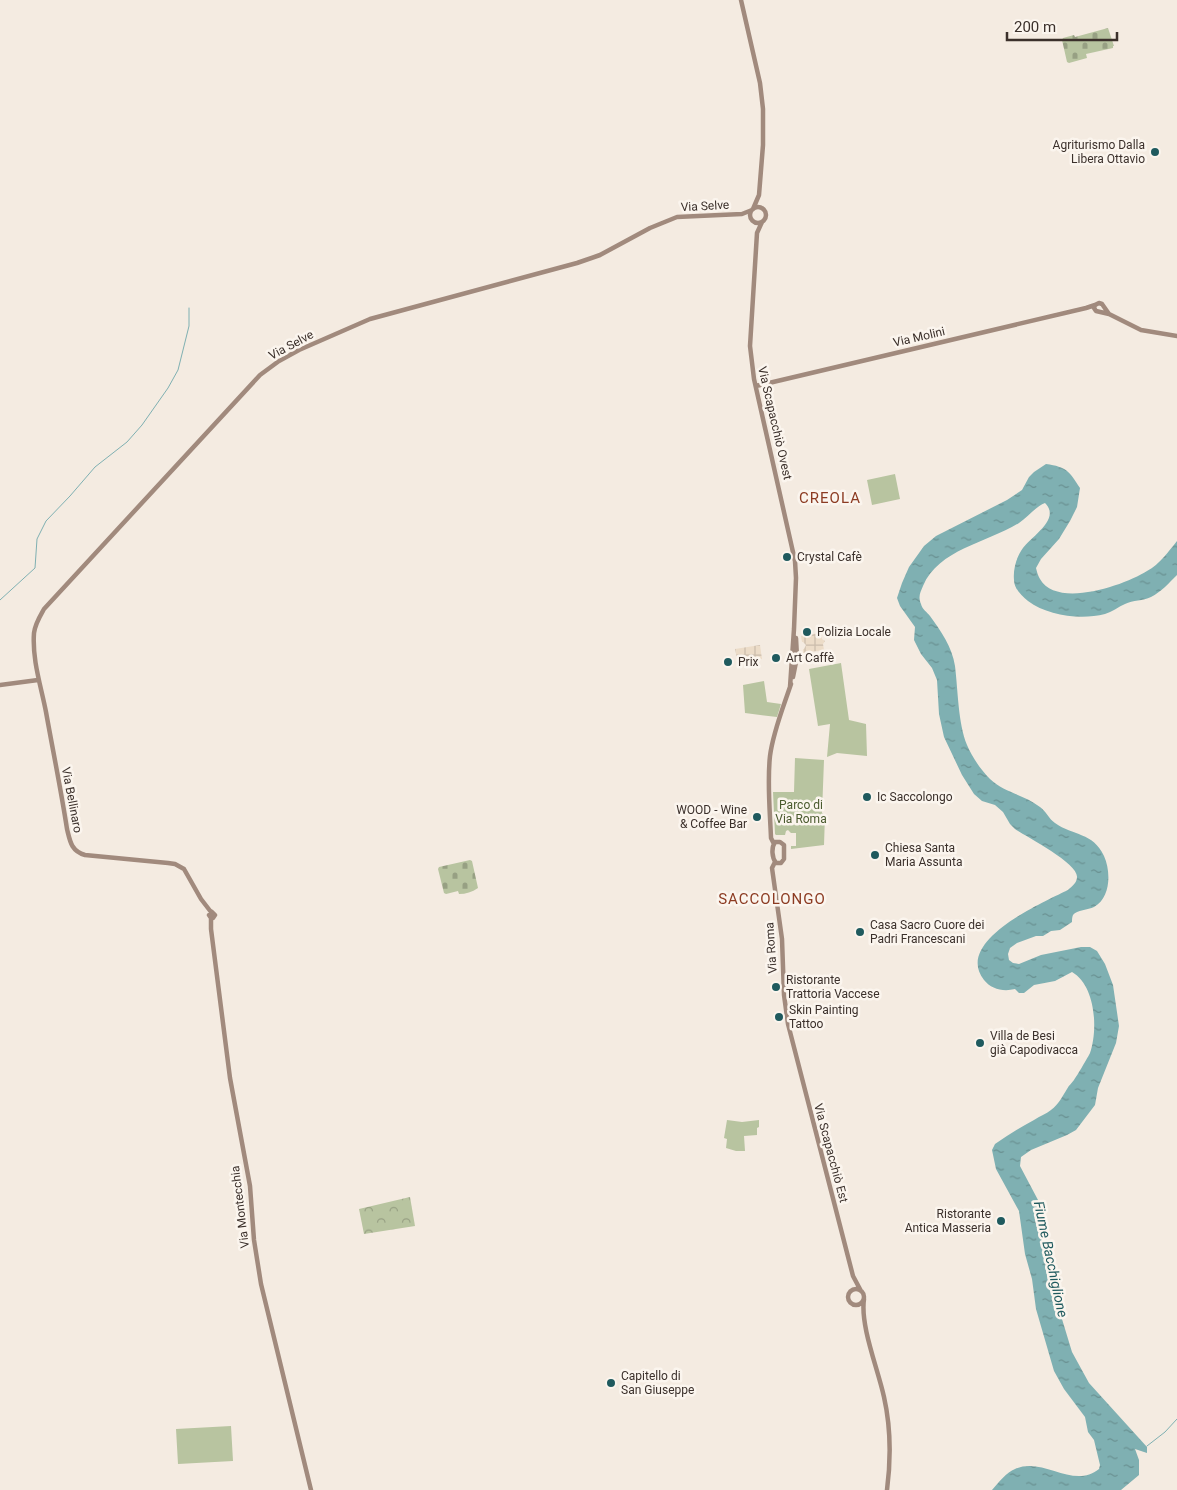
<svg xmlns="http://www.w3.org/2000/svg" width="1177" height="1490" font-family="Roboto,sans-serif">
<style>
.green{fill:#b8c4a0}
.forest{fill:url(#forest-crowns)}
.cemetery{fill:url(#cemetery-stones)}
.plaza{fill:url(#plaza-grid)}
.water{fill:url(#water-ripples)}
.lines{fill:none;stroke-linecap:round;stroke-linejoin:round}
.stream{stroke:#7fb0b2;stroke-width:1}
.secondary{stroke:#a18a7d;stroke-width:4.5}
.poi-dot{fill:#1f5a5e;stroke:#fbf5ee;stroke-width:2}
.labels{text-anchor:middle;stroke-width:5;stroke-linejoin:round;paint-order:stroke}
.poi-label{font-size:12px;fill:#3b302b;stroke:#fbf5ee;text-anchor:start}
.street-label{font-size:12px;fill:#3b302b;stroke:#fbf5ee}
.park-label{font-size:12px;fill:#4a5a2e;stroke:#fbf5ee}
.water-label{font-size:14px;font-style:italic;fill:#1f5a5e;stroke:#fbf5ee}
.quarter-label{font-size:15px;letter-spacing:1px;fill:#8c3b22;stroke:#fbf5ee}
</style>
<defs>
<pattern id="forest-crowns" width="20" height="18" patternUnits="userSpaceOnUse" patternTransform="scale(1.25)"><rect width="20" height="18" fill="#b8c4a0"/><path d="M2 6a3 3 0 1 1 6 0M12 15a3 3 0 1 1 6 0" fill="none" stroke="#97a083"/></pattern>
<pattern id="cemetery-stones" width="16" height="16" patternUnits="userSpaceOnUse" patternTransform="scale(1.25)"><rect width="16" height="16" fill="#b8c4a0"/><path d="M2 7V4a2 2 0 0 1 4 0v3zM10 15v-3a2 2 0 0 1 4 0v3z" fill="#97a083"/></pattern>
<pattern id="plaza-grid" width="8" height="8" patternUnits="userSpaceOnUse" patternTransform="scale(1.25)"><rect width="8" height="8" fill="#ecdcc8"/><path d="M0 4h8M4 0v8" fill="none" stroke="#cbbdac"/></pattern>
<pattern id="water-ripples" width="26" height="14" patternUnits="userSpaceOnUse" patternTransform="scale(1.25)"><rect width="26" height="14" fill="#7fb0b2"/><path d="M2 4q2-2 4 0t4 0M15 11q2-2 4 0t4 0" fill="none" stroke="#699091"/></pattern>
</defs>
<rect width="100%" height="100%" fill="#f4ebe1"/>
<path class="green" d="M895 474 900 499 872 505 867 480Z
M841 663 849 720 866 724 867 756 837 753 827 757 830 724 818 726 809 669Z
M764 681 767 702 781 704 777 717 745 713 743 685Z
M795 758 824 760 822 813 825 815 824 845 791 849V846H796V833H791L788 830 786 831 785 835H776L775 834 773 792H794Z
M727 1120 742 1122 759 1120V1127L757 1128V1135L744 1136 745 1151H736L726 1148 727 1139 724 1138Z
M231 1426 233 1461 178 1464 176 1429Z"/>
<path class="forest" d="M410 1197 415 1226 364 1234 359 1209Z"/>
<path class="cemetery" d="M1108 28 1114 46H1113V48L1086 54 1087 58 1069 63 1067 62 1062 40 1063 38 1074 35 1075 37Z
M470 860 472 861 478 888C472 892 466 894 459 894L458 891 446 894 444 893 438 869 439 867Z"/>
<path class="plaza" d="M820 633H821L822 639 825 641 823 644 824 650 803 653V649H804L806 645 803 642H802L801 636Z
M760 645 762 659 738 663 735 649Z"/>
<path class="water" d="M1046 464C1067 467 1069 471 1080 488L1077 507 1070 521 1059 539 1041 559 1036 568C1037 572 1038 576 1040 579 1057 609 1125 585 1147 571 1160 564 1168 552 1177 541V575C1169 583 1161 592 1151 597 1143 601 1133 600 1125 604 1118 607 1112 612 1105 614 1081 620 1048 616 1028 601 1022 596 1014 589 1014 580 1013 570 1016 559 1021 551 1029 537 1062 520 1045 503 1035 507 1028 517 1019 523 987 543 939 549 923 586 920 593 918 597 921 604 922 609 927 612 930 616 941 631 952 647 955 666 958 690 958 723 967 745 972 757 981 770 990 779 1005 793 1025 795 1040 807 1046 811 1049 819 1055 823 1073 836 1093 832 1104 856 1111 871 1111 898 1094 907 1088 910 1077 910 1073 915 1072 917 1072 920 1072 922L1060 930 1051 931 1043 936H1036L1017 943 1010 948 1008 954 1009 960 1013 963 1019 964 1041 955 1081 947H1090L1097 951 1105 964 1113 985 1119 1026 1116 1043 1098 1088 1095 1105 1076 1130 1067 1135 1031 1150 1021 1157 1020 1166 1038 1200 1043 1217 1055 1296 1072 1352 1089 1383 1147 1447V1453L1135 1449 1139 1460V1475L1121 1490H992C998 1483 1007 1472 1015 1469 1043 1456 1073 1490 1099 1469L1100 1465 1094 1440 1088 1432 1085 1417 1064 1389 1054 1371 1036 1309 1032 1279 1025 1254 1019 1211 996 1169 992 1150 995 1144C1008 1135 1021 1127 1034 1120 1040 1116 1046 1114 1051 1110 1059 1104 1062 1097 1067 1089 1069 1085 1072 1083 1074 1080 1077 1076 1088 1057 1090 1053 1098 1030 1096 986 1072 972L1055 981 1034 985 1024 993H1019L1015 989C1003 992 991 989 984 980 953 941 1044 902 1068 890 1072 886 1077 883 1077 877 1078 863 1027 837 1015 829L1010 824 1003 812 995 805 982 801 974 794 962 775 944 737 939 714 937 680 932 668 921 654 914 640 915 627 900 606 897 598 902 583 909 567 924 546 936 536 1007 500 1022 490 1029 477 1034 472Z"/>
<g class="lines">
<path class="stream" d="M0 600 35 568 37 539 46 521 70 496 95 467 127 442 142 425 168 388 178 370 189 326V308
M1147 1446 1165 1432 1177 1419"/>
<path class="secondary" d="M741 0 760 83 763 109V145L759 195 753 209
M750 215a8 8 0 1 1 16 0a8 8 0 1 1-16 0Z
M762 222 757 233 750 346 754 379 795 561 796 578 794 629 790 687
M1109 314 1102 304 1099 303 1095 305 1094 308 1096 311 1109 314 1141 330 1177 336
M756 386 1086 308 1095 305
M793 677 797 657 796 638
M0 685 38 680
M775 842H780L784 845V859L781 863H776C772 858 771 848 775 842Z
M774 844 771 838C770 811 767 783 770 756 773 732 783 708 791 684
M775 862 772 868 782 939 784 995 788 1024 853 1276 861 1291
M211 912 201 899 184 869 175 864 168 863 85 855C71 851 70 841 67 829 61 790 53 751 46 712 41 686 32 660 34 633 35 624 40 616 44 609L260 375 279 361 299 350 370 319 577 263 600 255 650 228 677 217 742 214 752 210
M211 918H213L215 915 212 912 209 915 211 918V929L230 1078 250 1186 254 1240 261 1284 311 1490
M848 1297a8 8 0 1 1 16 0a8 8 0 1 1-16 0Z
M864 1299C860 1326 878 1369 884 1397 891 1428 891 1459 887 1490"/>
</g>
<g class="poi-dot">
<circle cx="1155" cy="152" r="5"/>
<circle cx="787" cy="557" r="5"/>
<circle cx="807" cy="632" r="5"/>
<circle cx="776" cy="658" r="5"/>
<circle cx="728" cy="662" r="5"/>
<circle cx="867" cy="797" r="5"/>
<circle cx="757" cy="817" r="5"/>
<circle cx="875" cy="855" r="5"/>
<circle cx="860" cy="932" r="5"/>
<circle cx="776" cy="987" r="5"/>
<circle cx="779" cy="1017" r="5"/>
<circle cx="980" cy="1043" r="5"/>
<circle cx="1001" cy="1221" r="5"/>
<circle cx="611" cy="1383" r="5"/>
</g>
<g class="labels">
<g class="poi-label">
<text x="1145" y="149" text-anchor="end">Agriturismo Dalla<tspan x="1145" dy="14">Libera Ottavio</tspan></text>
<text x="797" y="561">Crystal Cafè</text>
<text x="817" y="636">Polizia Locale</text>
<text x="786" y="662">Art Caffè</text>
<text x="738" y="666">Prix</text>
<text x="877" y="801">Ic Saccolongo</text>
<text x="747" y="814" text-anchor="end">WOOD - Wine<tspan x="747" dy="14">&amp; Coffee Bar</tspan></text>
<text x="885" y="852">Chiesa Santa<tspan x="885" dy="14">Maria Assunta</tspan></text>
<text x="870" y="929">Casa Sacro Cuore dei<tspan x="870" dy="14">Padri Francescani</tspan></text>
<text x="786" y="984">Ristorante<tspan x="786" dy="14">Trattoria Vaccese</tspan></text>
<text x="789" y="1014">Skin Painting<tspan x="789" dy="14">Tattoo</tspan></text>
<text x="990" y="1040">Villa de Besi<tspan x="990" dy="14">già Capodivacca</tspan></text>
<text x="991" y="1218" text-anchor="end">Ristorante<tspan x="991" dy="14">Antica Masseria</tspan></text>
<text x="621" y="1380">Capitello di<tspan x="621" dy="14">San Giuseppe</tspan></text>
</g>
<g class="street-label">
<text transform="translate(705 206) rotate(-3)" y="4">Via Selve</text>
<text transform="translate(919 337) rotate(-13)" y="4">Via Molini</text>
<text transform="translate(291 345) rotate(-28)" y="4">Via Selve</text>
<text transform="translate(775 423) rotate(77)" y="4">Via Scapacchiò Ovest</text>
<text transform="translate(72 800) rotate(79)" y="4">Via Bellinaro</text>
<text transform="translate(771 948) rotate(-94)" y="4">Via Roma</text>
<text transform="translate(831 1153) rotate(75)" y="4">Via Scapacchiò Est</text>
<text transform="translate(240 1207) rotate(-97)" y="4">Via Montecchia</text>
</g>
<g class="park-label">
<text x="801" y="809">Parco di<tspan x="801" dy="14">Via Roma</tspan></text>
</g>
<g class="water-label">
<text transform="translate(1051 1259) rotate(78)" y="5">Fiume Bacchiglione</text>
</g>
<g class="quarter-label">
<text x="830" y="503">CREOLA</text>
<text x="772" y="904">SACCOLONGO</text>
</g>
</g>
<path d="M1007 32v8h110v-8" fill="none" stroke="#3b302b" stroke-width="2.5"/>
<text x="1014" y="32" font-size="15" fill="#3b302b" stroke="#fbf5ee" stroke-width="4" paint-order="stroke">200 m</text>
</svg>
